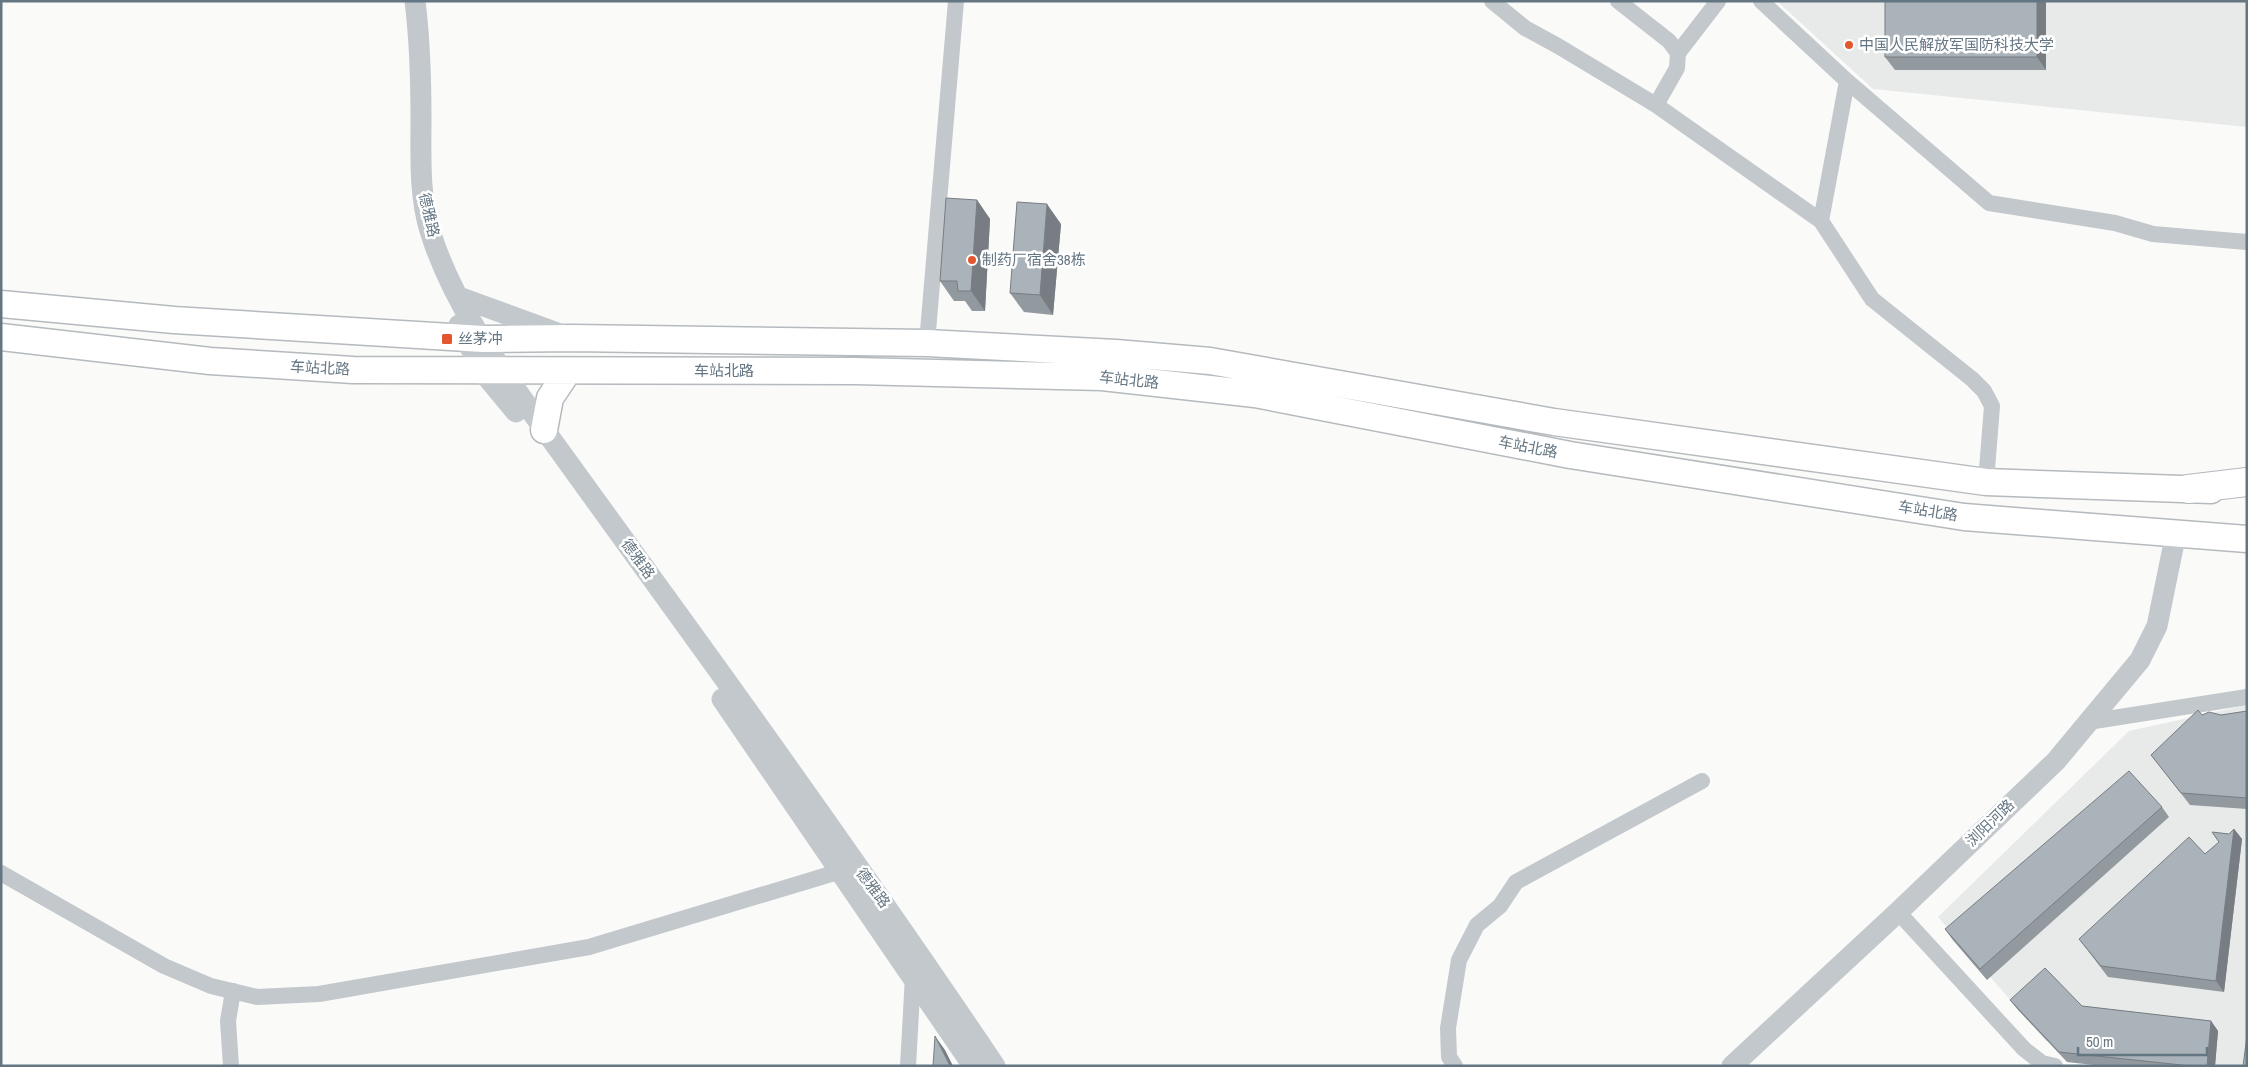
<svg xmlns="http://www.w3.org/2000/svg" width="2248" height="1067" font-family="'Archivo Narrow','Noto Sans SC',sans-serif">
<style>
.built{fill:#e8e9e9}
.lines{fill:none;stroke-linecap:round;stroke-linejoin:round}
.primary-casing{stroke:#b5babe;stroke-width:29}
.trunk-casing{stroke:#b4b9bd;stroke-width:30}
.minor{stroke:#c3c8cc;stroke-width:16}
.tertiary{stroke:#c3c8cc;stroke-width:21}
.primary{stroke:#fff;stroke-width:26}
.trunk{stroke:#fff;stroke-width:28}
.wall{fill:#929a9f}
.shaded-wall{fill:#777d82}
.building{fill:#aab3b9;stroke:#777d82}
.poi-dot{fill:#e4572e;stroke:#fff;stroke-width:2}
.labels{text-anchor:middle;stroke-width:5;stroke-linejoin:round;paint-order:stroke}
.poi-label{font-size:15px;fill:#657683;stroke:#fff;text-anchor:start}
.street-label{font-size:15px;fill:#657683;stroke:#fff}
</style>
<rect width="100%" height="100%" fill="#fafaf8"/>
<path class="built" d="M1777 1H2247V127L1873 89Z
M2247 705V1066H2226L2046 1041 1938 917 2129 731Z"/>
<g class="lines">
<g class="primary-casing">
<path id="primary" d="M1 304 174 320 483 339 572 338 927 343 1116 353 1210 361 1554 422 1986 482 2211 490
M1 337 210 361 353 370 855 371 1102 377 1255 394 1570 455 1964 517 2247 539
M544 430 550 398 568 371"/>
</g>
<g class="trunk-casing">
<path id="trunk" d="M2188 489 2247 482"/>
</g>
<path class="minor" d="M1492 1 1525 28 1558 46 1656 105
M1618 1 1669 41 1678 53 1677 68 1656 105 1821 221 1872 299 1972 379 1984 391 1992 406 1986 482
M1761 1 1847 81 1989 203 2115 223 2153 234 2247 242
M1678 53 1718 1
M1821 221 1847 81
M927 343 956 1
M2088 722 2247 697
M1 873 164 966 211 986 257 997 319 994 589 947 841 871
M1898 912 2024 1049 2042 1063 2055 1066
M231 1066 228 1021 233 991
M908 1066 913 976
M1455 1066 1449 1057 1448 1028 1459 960 1477 925 1500 906 1516 882 1702 781"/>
<path class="tertiary" d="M415 1C420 41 421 79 421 119 421 156 419 195 430 231 452 302 498 365 541 425 575 472 609 519 643 566 763 731 881 897 995 1066
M459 297 563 335
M459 325 482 371 516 412
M722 699 973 1066
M1732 1066 1898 912 2056 761 2140 660 2157 626 2176 533"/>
<use href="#primary" class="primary"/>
<use href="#trunk" class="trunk"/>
</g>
<path class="wall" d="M2046 1V70H1895L1885 57Z
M977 200 990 219 985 311H972L965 301H954L940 281Z
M1061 224 1053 315 1024 312 1010 293Z
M2247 711V809L2190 805 2151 755 2202 715H2221Z
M2162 807 2169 817 1987 980 1952 939 1945 929Z
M2234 829 2242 839 2224 992 2108 977 2079 939 2205 854 2219 842 2212 832 2229 834Z
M2010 1000 2082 1006 2211 1021 2218 1031 2215 1066H2102L2067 1062 2018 1010Z"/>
<path class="shaded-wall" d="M2037 1H2046V70L2037 57Z
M977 200 990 219 985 311 971 291Z
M1047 204 1061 224 1053 315 1040 295Z
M2234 829 2242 839 2224 992 2216 981Z
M2211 1021 2218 1031 2215 1066H2207Z
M935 1036 945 1050 953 1066H950Z"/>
<path class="building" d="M1885 1H2037V57H1885Z
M946 198 977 200 971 291H958L957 281H940Z
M1017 202 1047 204 1040 295 1010 293Z
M2198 710 2202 715 2209 712 2221 715 2247 711V798L2181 793 2151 755Z
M2129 771 2162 807 1980 969 1945 929Z
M2234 829 2216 981 2101 966 2079 939 2189 837 2205 854 2219 842 2212 832 2229 834Z
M2045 968 2082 1006 2211 1021 2207 1066H2191L2059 1052 2010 1000Z
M935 1036 950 1066H933Z
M2247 1036V1066H2243Z"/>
<g class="poi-dot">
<circle cx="1849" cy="45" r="5"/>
<circle cx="972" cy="260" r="5"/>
<rect x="441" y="333" width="12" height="12" rx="2.5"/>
</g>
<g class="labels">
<g class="poi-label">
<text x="1859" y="50">中国人民解放军国防科技大学</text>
<text x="982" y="265">制药厂宿舍38栋</text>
<text x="458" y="344">丝茅冲</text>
</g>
<g class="street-label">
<text transform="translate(429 215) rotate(77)" y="5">德雅路</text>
<text transform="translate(320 368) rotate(3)" y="5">车站北路</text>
<text x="724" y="376">车站北路</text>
<text transform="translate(1129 380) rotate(6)" y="5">车站北路</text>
<text transform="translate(1528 447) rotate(11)" y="5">车站北路</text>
<text transform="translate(1928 511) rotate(9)" y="5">车站北路</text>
<text transform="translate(638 559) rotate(54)" y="5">德雅路</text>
<text transform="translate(1990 823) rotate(-44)" y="5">浏阳河路</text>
<text transform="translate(873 888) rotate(53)" y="5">德雅路</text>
</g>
</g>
<rect width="2248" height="1067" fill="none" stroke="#657683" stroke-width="5"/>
<path d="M2078 1047v8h129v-8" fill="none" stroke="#657683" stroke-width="2.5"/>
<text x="2086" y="1047" font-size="15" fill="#657683" stroke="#ffffff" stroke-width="4" paint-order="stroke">50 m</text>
</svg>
